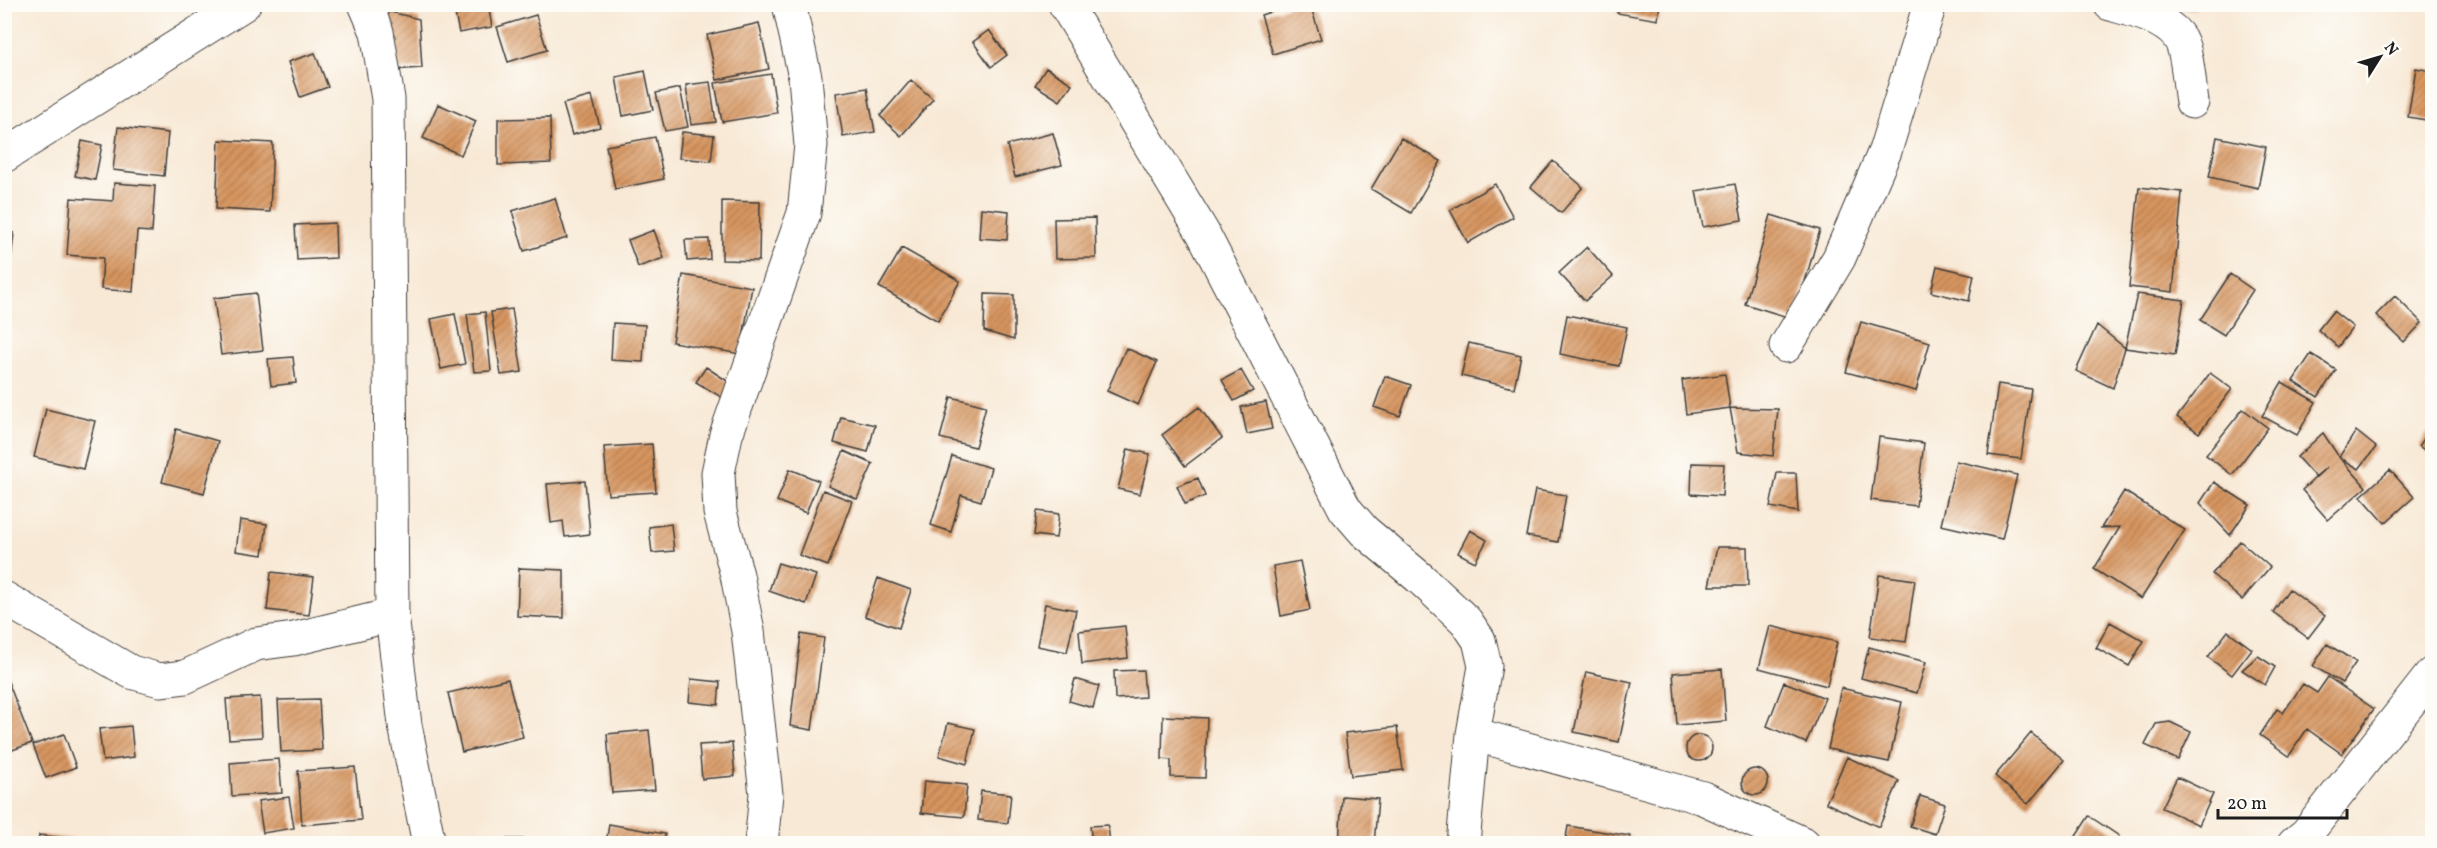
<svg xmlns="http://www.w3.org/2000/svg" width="2437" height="848" font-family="Vollkorn,serif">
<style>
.building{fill:url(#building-hatch)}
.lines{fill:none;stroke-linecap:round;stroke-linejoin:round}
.street-casing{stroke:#3d3b38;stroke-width:35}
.secondary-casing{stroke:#3d3b38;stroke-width:35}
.street{stroke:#fff;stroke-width:33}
.secondary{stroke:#fff;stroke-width:33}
</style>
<defs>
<pattern id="building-hatch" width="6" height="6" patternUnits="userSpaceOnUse" patternTransform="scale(1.5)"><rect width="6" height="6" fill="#d7955f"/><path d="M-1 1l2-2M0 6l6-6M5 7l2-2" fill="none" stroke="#ae794e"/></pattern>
</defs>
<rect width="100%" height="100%" fill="#fdfcf7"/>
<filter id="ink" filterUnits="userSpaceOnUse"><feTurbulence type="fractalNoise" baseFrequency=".0167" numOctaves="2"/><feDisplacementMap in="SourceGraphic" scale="12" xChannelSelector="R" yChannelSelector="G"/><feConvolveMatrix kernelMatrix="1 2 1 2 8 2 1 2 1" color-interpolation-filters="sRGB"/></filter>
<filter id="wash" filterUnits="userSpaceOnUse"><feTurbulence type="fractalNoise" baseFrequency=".008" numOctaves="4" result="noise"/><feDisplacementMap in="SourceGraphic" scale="24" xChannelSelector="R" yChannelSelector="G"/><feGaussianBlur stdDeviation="1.35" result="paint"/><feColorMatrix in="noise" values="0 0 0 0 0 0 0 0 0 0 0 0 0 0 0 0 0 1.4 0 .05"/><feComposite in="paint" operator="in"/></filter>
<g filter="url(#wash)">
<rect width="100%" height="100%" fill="#f8e9d6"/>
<g id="blocks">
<path class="building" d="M453 4H488L492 27 459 33Z
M1295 4H1310L1321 39 1273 54 1261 15Z
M1619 4H1660L1658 20 1617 13Z
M2159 4H2196V9L2159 7Z
M387 11 419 19 422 68 392 70Z
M536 15 547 50 508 62 497 27Z
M759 23 769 69 717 80 707 35Z
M989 30 1007 55 991 67 973 42Z
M315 53 328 87 300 97 288 62Z
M1046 68 1072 84 1060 101 1035 85Z
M2416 68 2432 71V121L2408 117Z
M645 71 653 110 623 116 616 77Z
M771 74 777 113 722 122 715 83Z
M911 80 933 99 901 136 880 116Z
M710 82 716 122 691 125 686 85Z
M680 88 688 127 665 131 656 93Z
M867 88 875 132 843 137 836 93Z
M592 96 600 127 572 135 563 104Z
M438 104 476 121 461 155 423 138Z
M550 118 551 163 498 165V119Z
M118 127 168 133 164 176 113 170Z
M682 132 714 135 711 161 679 158Z
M1053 133 1062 165 1015 177 1007 145Z
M655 137 664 179 615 189 606 146Z
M2217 137 2266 147 2258 188 2209 177Z
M1401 138 1441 161 1411 213 1371 189Z
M219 140 273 143 270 212 216 209Z
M82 141 102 145 95 180 75 176Z
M1553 161 1583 187 1561 213 1531 187Z
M114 183 155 186 152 232 137 231 133 292 101 289 103 258 67 255 71 198 113 201Z
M1495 184 1513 217 1468 243 1450 210Z
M1735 184 1742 220 1703 227 1696 191Z
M2139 187 2182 192 2173 292 2129 287Z
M555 198 567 238 524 251 512 211Z
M722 201 760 202 759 261 722 260Z
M981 208 1009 211 1007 240 979 238Z
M1771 215 1820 230 1794 319 1745 304Z
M1095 218 1096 258 1055 259 1054 219Z
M335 223 336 258 297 260 295 225Z
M654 230 664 258 638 267 628 240Z
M4 232 14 233 11 260 4 259Z
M709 239 710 259 687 261 685 240Z
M1587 247 1613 276 1585 301 1559 273Z
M902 248 960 281 938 321 879 287Z
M1937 266 1974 275 1969 301 1931 292Z
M2230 274 2253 290 2224 335 2200 320Z
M683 275 752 287 740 354 672 342Z
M256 293 263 350 221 355 214 298Z
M985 294 1014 295V340L984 331Z
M2137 294 2184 300 2175 355 2125 348Z
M2395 296 2422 323 2404 342 2376 315Z
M512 309 522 372 501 375 491 312Z
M2333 311 2353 327 2338 347 2318 330Z
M485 312 491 371 474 372 467 314Z
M455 314 465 364 441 369 431 319Z
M1567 315 1627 327 1619 366 1560 354Z
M1861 322 1930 342 1916 391 1846 372Z
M613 323 645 325 643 362 611 360Z
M2097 325 2125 348 2113 388 2076 371Z
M1469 343 1521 355 1514 388 1461 376Z
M1126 348 1157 362 1138 405 1107 391Z
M2311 354 2336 370 2318 397 2293 381Z
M293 357 296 383 271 386 268 359Z
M706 367 735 386 726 400 696 382Z
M1241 370 1253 391 1234 401 1222 380Z
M2210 373 2232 389 2199 433 2177 417Z
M1725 374 1730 408 1686 414 1682 380Z
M1385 376 1411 385 1400 416 1374 407Z
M2282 382 2316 402 2297 435 2262 416Z
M1998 384 2031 389 2021 459 1988 455Z
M951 397 986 406 975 447 940 438Z
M1266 402 1272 429 1247 434 1241 407Z
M1199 407 1222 438 1185 466 1162 435Z
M1730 408 1778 409 1773 456 1738 452Z
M46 409 95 421 83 469 34 457Z
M2243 409 2268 428 2232 475 2206 455Z
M841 417 875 425 868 452 834 443Z
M2432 427V456L2419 446Z
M176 429 218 441 204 493 162 482Z
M2356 431 2376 447 2359 469 2339 457Z
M2323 433 2337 454 2366 487 2328 520 2302 490 2327 467 2315 477 2297 457Z
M1879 437 1924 443 1916 506 1871 500Z
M652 444 656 492 608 495 604 447Z
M1128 449 1150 454 1140 494 1118 489Z
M844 451 873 464 857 499 828 486Z
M952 456 991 468 981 501 961 495 951 532 931 525Z
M1956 461 2017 475 2002 539 1941 525Z
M1692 463 1724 464 1722 496 1691 494Z
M790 469 819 481 806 513 777 501Z
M2390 470 2414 497 2385 523 2361 496Z
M1777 473H1796L1798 512 1770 507Z
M1198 478 1205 496 1185 504 1177 486Z
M585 481 590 534 565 537 563 521 551 523 547 484Z
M2214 482 2250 505 2230 535 2200 503Z
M823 490 852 501 828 566 799 555Z
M1535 490 1566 495 1558 542 1526 536Z
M2124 491 2185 530 2141 599 2094 569 2120 527 2101 528Z
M1037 511 1059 514 1056 538 1034 535Z
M240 520 267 524 263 555 236 551Z
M671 524 674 551 652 553 649 527Z
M1470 530 1487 540 1475 562 1458 553Z
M2240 541 2270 567 2242 600 2212 574Z
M1717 547H1747L1748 586H1709Z
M1300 561 1310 610 1281 616 1273 566Z
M778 563 816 575 806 604 769 591Z
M519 568 564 570V618L517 616Z
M271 572 314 577 309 615 267 610Z
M1879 575 1915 580 1906 642 1870 637Z
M878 578 911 590 899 628 865 616Z
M2289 589 2325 616 2308 638 2273 612Z
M1045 604 1076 610 1067 652 1037 646Z
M2110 622 2144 641 2129 666 2096 648Z
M1125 626 1128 658 1082 664 1079 631Z
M1770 626 1837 642 1827 686 1759 668Z
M2228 631 2252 649 2232 675 2208 657Z
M801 634 824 638 812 730 790 726Z
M2327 644 2356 662 2342 683 2313 666Z
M1869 647 1926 662 1917 693 1861 678Z
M2258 656 2275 667 2265 685 2242 670Z
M1722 669 1726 721 1677 725 1673 673Z
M1143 670 1145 697 1115 699 1114 671Z
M1586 672 1632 682 1619 742 1574 732Z
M2328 677 2374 709 2342 754 2307 729 2289 756 2260 735 2277 709 2283 713 2303 684 2317 693Z
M7 679 32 743 4 753V680Z
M508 679 523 737 462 752 448 693Z
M691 679 720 682 718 705 689 702Z
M1075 679 1099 686 1093 708 1069 701Z
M1784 682 1825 698 1806 743 1767 726Z
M1841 688 1902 702 1889 762 1828 749Z
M260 697 262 737 229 739 226 699Z
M319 699 322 750 281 752 278 700Z
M1163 716 1207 718 1205 778 1171 777V760L1162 759Z
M2170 722 2191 732 2178 760 2145 745 2156 724Z
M948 723 975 729 967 764 939 756Z
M131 726 134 757 103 761 99 729Z
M1397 727 1403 770 1351 776 1345 733Z
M649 730 655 790 612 793 607 734Z
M2031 733 2064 760 2028 804 1995 776Z
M64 734 76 767 46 778 33 745Z
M1686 748a13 13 0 1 1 26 0a13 13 0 1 1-26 0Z
M732 743 735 776 702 779 699 745Z
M1847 757 1899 781 1879 827 1826 803Z
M279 759 282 793 232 796 230 763Z
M355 767 361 820 302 825 298 771Z
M1742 782a13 13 0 1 1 26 0a13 13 0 1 1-26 0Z
M2177 777 2213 794 2199 825 2162 808Z
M924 781 967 785 964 817 921 813Z
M981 791 1011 794 1008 823 978 820Z
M1342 796 1378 799 1374 844H1339Z
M1920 796 1945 804 1935 834 1910 826Z
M289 797 294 828 263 833 258 801Z
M2089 816 2119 836 2113 844H2071Z
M609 824 665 834 664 844H606Z
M1108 825 1110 844H1092L1090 826Z
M1568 826 1630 836 1628 844H1565Z
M39 835 87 841V844H38Z
M495 839H570V844H495Z"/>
</g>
</g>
<g filter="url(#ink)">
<use href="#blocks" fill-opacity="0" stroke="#3d3b38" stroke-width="1.5"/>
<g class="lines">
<g class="street-casing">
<path id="street" d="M1065 4 1203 233 1345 509 1364 531 1421 579 1466 621 1479 640 1485 666 1473 734 1463 844
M2110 4C2131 10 2163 17 2178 36 2188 49 2189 85 2192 102
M4 156 244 4
M1786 346 1839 258 1885 151 1930 4
M4 598 131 672 160 680 185 677 256 644 294 639 392 615
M1473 734 1703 798 1804 844
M761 844 766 794 748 631 737 575 720 512 718 473 726 435 804 213 811 145 805 77 789 4
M2294 844 2307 833 2432 674"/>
</g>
<g class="secondary-casing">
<path id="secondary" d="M365 4 377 32 388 99 392 615 405 725 429 844"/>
</g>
<use href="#street" class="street"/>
<use href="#secondary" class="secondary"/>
</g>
</g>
<rect width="2437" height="848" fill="none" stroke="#fdfcf7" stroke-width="24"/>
<g transform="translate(2380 57) rotate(53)" stroke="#fdfcf7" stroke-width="4.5" paint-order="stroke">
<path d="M0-4.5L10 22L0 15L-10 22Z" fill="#1c1c1c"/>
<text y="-9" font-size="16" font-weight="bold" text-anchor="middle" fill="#1c1c1c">N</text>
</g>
<path d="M2218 809v9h129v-9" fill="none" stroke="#1c1c1c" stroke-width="3"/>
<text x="2227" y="809" font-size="18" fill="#1c1c1c" stroke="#fdfcf7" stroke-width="4.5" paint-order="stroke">20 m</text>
</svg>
